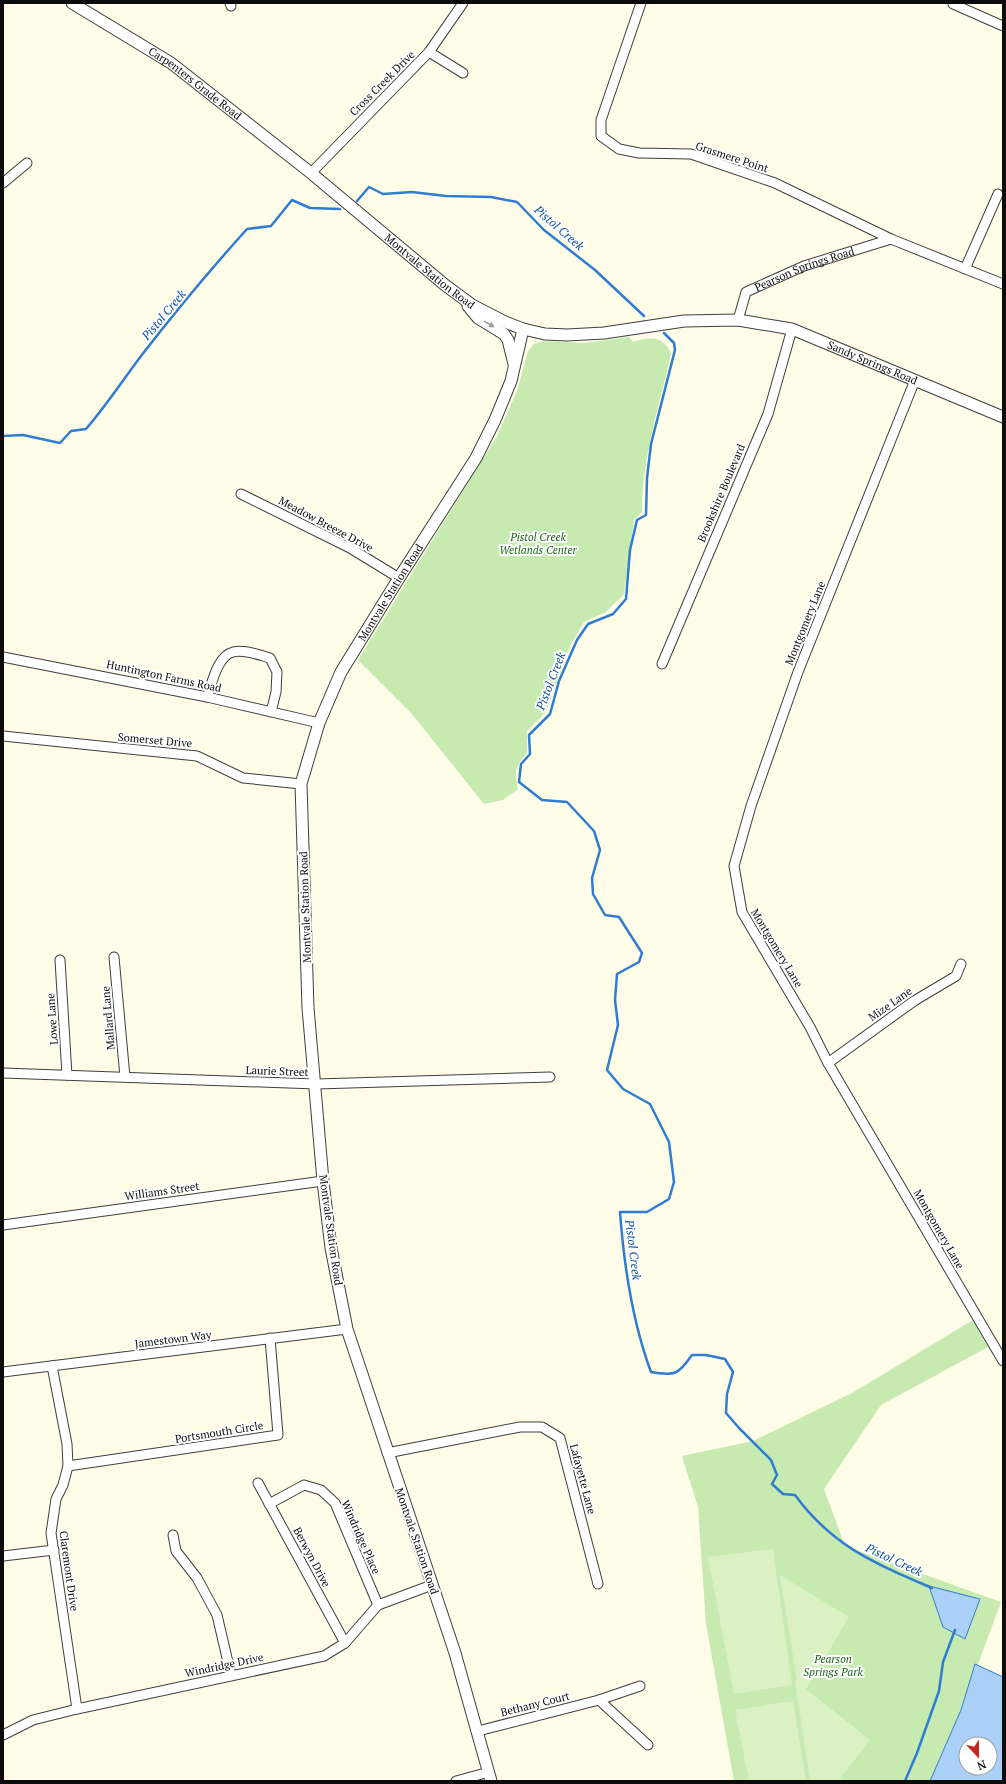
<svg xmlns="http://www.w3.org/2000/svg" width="1006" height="1784" font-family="'PT Serif',serif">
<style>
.green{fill:#c7eab1}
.pitch{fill:#dbf1c3}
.water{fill:#abd1f8;stroke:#2f7cd2;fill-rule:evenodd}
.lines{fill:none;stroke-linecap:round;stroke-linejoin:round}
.stream{stroke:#2f7cd2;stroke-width:2.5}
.minor-casing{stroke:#3e3e3e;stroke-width:11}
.tertiary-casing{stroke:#3e3e3e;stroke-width:13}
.minor{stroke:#fff;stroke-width:9}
.tertiary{stroke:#fff;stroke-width:11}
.oneway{fill:#9d9d9d}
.labels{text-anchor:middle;stroke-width:4;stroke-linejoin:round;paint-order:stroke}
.street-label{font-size:11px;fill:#0b0b0b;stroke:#fff}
.park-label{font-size:11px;font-style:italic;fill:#1f6419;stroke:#fff}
.water-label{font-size:12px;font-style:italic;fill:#104fa0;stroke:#fff}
</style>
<rect width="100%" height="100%" fill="#fffde8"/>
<path class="green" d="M629 337 633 342C650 336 665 336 671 354 659 407 642 458 642 512L634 520 624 594 606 612 584 622 571 644 546 712 527 731V753C515 767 514 771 518 789L503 800 484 804 411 713 358 660 497 436 517 391 528 351 534 344 543 341 585 343Z
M973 1320 988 1347 881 1405 824 1489 845 1546 1001 1602 961 1710 930 1781H734L706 1624 698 1507 682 1456 753 1441 852 1393Z"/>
<path class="pitch" d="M773 1549 792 1685 734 1694 708 1557Z
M780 1575 849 1617 806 1689 870 1740 838 1781H810L795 1680 797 1681Z
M793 1701 806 1781H749L735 1710Z"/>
<path class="water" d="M929 1586 980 1599 965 1639 943 1627Z
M975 1664 1003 1677V1781H930L961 1710ZM966 1744H990V1768H966Z"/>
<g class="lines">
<path class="stream" d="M357 201 369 187 383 194 412 192 446 196 491 197 517 202 544 230 595 270 644 316
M664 333 674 343 675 350 651 444 647 478 646 515 637 520 630 550 626 599 613 614 588 624 577 640 559 681 550 714 529 735 530 754 521 764 519 782 542 800 567 802 594 831 600 850 592 878 593 894 605 915 619 917 642 953 639 962 617 974 615 1000 618 1025 607 1070 623 1089 650 1104 669 1142 674 1182 669 1199 647 1212H620C624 1266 632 1321 651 1372 675 1376 678 1375 692 1355H706L725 1359 733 1372 727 1394 726 1413 739 1428 771 1460 777 1475 772 1484 783 1494 795 1495C833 1547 875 1563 932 1588
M3 436 23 435 60 443 71 431 86 429C106 406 123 380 141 356 175 312 210 270 247 229L271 226 292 200 310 208 340 209
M905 1781 917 1753 939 1691 943 1662 955 1630"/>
<g class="minor-casing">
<g id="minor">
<path d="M230 3 231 6"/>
<path d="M641 3 601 120V136L619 149 639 153 691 154 775 183 891 239"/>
<path d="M953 4 1003 26"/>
<path d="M429 52 463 73"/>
<path d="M311 173 429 52 463 3"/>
<path d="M3 183 27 163"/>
<path d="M965 269 998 194"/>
<path id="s1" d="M738 320 746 292 804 266 891 239 1003 284"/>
<path d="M915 380 798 672 751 806 734 866 742 912 810 1027 828 1063 1003 1361"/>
<path d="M241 494 350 548 399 578"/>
<path d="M3 657 207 697 319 723"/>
<path d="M662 664 768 414 792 329"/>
<path d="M207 697C212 684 217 656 233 652 244 649 259 655 270 658L277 672 276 692 271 712"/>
<path d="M3 736 197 756 243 778 301 784"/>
<path d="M114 957 125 1077"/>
<path d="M60 960 67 1075"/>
<path d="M828 1063 914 1001 956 976 961 964"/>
<path d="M3 1073 316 1084 550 1077"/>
<path d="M3 1225 323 1181"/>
<path d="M52 1366 67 1444 68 1466 63 1485 56 1499 51 1533 77 1709"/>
<path d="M3 1372 347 1329"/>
<path d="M387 1453 520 1427H542L560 1438 598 1584"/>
<path d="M68 1466 278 1435 270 1338"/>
<path d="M258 1483 345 1643"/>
<path d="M269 1504 304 1485 321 1490 335 1503 378 1605"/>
<path d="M173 1535 176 1551 197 1578 217 1615 231 1675"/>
<path d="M3 1556 54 1550"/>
<path d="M640 1686 599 1700 648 1745"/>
<path d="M478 1731 599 1700"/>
<path d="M3 1735 33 1720 77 1709 324 1656 345 1643 378 1605 432 1585"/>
<path d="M456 1781 489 1772"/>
</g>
</g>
<g class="tertiary-casing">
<g id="tertiary">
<path id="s2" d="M72 3 171 63 311 173 445 285 472 305 505 322 523 329 545 334 567 335 604 333 684 321 738 320 792 329 1003 417"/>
<path d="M468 306 478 318 504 334 508 340 514 364"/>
<path id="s3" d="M491 1781 455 1653 347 1329 331 1248 323 1181 308 1008 301 784 319 723 341 672 399 578 476 458 495 420 511 381 523 329"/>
</g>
</g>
<use href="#minor" class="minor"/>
<use href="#tertiary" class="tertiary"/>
</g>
<defs><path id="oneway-solid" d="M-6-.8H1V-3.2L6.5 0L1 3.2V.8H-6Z"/></defs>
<use class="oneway" href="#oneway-solid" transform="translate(489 324) rotate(29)"/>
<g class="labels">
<g class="street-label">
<text transform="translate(382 83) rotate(-45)" y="4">Cross Creek Drive</text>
<text dy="4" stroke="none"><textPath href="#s2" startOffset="147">Carpenters Grade Road</textPath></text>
<text transform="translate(732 157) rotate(18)" y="4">Grasmere Point</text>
<text dy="4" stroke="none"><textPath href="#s1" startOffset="92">Pearson Springs Road</textPath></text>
<text dy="4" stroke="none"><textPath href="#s2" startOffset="448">Montvale Station Road</textPath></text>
<text dy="4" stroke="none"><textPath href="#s2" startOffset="917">Sandy Springs Road</textPath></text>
<text transform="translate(721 493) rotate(-67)" y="4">Brookshire Boulevard</text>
<text transform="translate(326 524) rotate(28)" y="4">Meadow Breeze Drive</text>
<text dy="4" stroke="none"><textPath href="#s3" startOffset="1235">Montvale Station Road</textPath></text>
<text transform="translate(805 623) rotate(-68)" y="4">Montgomery Lane</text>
<text transform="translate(164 676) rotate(12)" y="4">Huntington Farms Road</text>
<text transform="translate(155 740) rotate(5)" y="4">Somerset Drive</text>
<text transform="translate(305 907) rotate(-92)" y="4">Montvale Station Road</text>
<text transform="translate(777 948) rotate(59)" y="4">Montgomery Lane</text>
<text transform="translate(890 1004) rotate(-35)" y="4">Mize Lane</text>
<text transform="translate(108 1018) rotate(-95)" y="4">Mallard Lane</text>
<text transform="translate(52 1019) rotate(-94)" y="4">Lowe Lane</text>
<text transform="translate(277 1071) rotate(2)" y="4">Laurie Street</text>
<text transform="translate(162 1191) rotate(-8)" y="4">Williams Street</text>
<text transform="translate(939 1229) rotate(60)" y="4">Montgomery Lane</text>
<text transform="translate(331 1230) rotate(82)" y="4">Montvale Station Road</text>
<text transform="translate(173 1339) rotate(-7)" y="4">Jamestown Way</text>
<text transform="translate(219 1432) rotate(-9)" y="4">Portsmouth Circle</text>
<text transform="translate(583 1479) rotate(75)" y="4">Lafayette Lane</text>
<text transform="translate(361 1537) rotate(66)" y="4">Windridge Place</text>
<text transform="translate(417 1541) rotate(71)" y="4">Montvale Station Road</text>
<text transform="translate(312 1557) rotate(62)" y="4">Berwyn Drive</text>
<text transform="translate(69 1571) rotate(82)" y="4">Claremont Drive</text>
<text transform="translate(224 1665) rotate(-12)" y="4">Windridge Drive</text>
<text transform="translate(535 1704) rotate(-14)" y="4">Bethany Court</text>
</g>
<g class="park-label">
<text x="538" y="541">Pistol Creek<tspan x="538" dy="13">Wetlands Center</tspan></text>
<text x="833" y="1663">Pearson<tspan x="833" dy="13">Springs Park</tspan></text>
</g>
<g class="water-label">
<text transform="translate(559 228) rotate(41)" y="4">Pistol Creek</text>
<text transform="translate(164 315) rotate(-50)" y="4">Pistol Creek</text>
<text transform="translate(551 681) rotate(-69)" y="4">Pistol Creek</text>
<text transform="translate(633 1250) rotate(83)" y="4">Pistol Creek</text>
<text transform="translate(894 1560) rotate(25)" y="4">Pistol Creek</text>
</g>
</g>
<rect width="1006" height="1784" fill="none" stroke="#0b0b0b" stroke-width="8"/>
<g transform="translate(978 1756) rotate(158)"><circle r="19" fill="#ffffff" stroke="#9d9d9d"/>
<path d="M0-3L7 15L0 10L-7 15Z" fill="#bf2b1e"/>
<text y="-6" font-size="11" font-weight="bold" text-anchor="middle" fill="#0b0b0b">N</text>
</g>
</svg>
